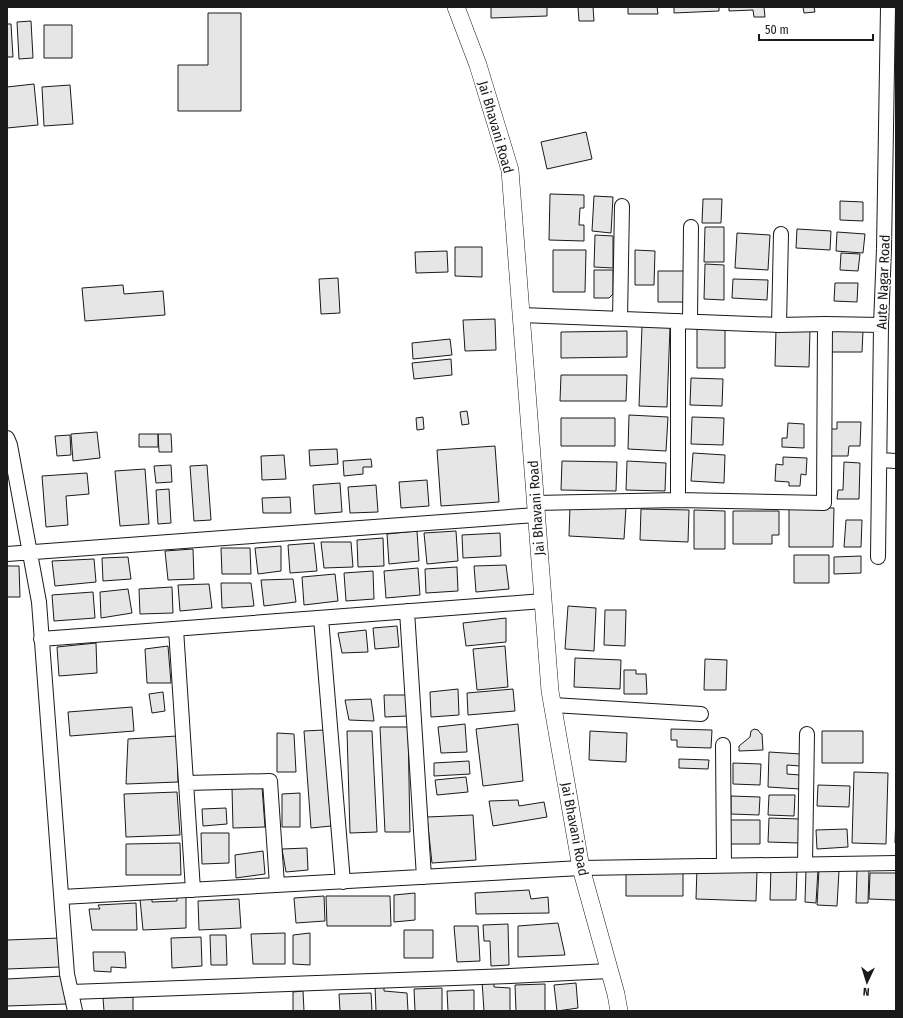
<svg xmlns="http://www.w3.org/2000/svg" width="903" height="1018" font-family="'Fira Sans Condensed',sans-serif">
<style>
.building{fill:#e6e6e6;stroke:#1a1a1a}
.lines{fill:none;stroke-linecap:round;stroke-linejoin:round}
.minor-casing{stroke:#1a1a1a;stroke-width:16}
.tertiary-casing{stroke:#1a1a1a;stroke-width:18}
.minor{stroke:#fff;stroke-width:14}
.tertiary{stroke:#fff;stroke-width:17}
.labels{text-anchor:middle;stroke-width:3;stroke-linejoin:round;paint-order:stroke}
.street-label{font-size:14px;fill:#1a1a1a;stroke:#fff}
</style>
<rect width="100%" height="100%" fill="#fff"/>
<path class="building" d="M491 7H547V16L491 18Z
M578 7H593L594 21H579Z
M628 7H657L658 14H628Z
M674 7H719V11L674 13Z
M729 7H764L765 17H754L753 10 729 11Z
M803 7H814L815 12 804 13Z
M208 13H241V111H178V65H208Z
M31 21 33 58 19 59 17 22Z
M7 24H11L13 57H7Z
M44 25H72V58H44Z
M34 84 38 125 7 128V87Z
M70 85 73 124 44 126 42 87Z
M586 132 592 159 547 169 541 142Z
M550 194 584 195V208H580L579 225H584V241L549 240Z
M594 196 613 197 611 233 592 231Z
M703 199H722L721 223H702Z
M840 201 863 202V221L840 220Z
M705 227H724V262H704Z
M797 229 831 231 830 250 796 248Z
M837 232 865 234 863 253 836 251Z
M737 233 770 235 768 270 735 268Z
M595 235 613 236V268L594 267Z
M455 247H482V277L455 276Z
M553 250H586L585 292H553Z
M635 250 655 251 654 285H635Z
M447 251 448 272 416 273 415 252Z
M841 253 860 254 858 271 840 270Z
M705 264 724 265V300L704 299Z
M594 270H613V294L609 298H594Z
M658 271H686V302H658Z
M338 278 340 313 321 314 319 279Z
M733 279 768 280 767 300 732 298Z
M835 283H858L857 302 834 301Z
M123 285 124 294 163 291 165 315 85 321 82 288Z
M495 319 496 350 465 351 463 320Z
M642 326 670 327 667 407 639 406Z
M697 329H725V368H697Z
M776 329 810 330 809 367 775 366Z
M831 330 863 331 862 352H831Z
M627 331V357L561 358V332Z
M450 339 452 355 413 359 412 343Z
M451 359 452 375 414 379 412 363Z
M561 375H627L626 401H560Z
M691 378 723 379 722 406 690 405Z
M467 411 469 424 462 425 460 412Z
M629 415 668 417 666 451 628 449Z
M423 417 424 429 417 430 416 418Z
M692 417 724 418 723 445 691 444Z
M561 418H615V446H561Z
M837 422H861L860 446H849L848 456H829L830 429H837Z
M788 423 804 424V448L782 447V438H787Z
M97 432 100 458 73 461 71 434Z
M139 434H158V447H139Z
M158 434H171L172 452H159Z
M70 435 71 455 57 456 55 436Z
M495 446 499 502 441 506 437 450Z
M337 449 338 464 310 466 309 450Z
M693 453 725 455 724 483 691 481Z
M284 455 286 479 262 480 261 456Z
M783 457 807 458 806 475 801 474 800 486H789V482L775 481 776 464 783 465Z
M371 459 372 467H363V474L344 476 343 461Z
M562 461 617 462 616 491 561 490Z
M627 461 666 463 665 491 626 490Z
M844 462 860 463 859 499H837L838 490H843Z
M171 465 172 482 156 483 154 466Z
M207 465 211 520 194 521 190 466Z
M145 469 149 524 120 526 115 471Z
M87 473 89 494 66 496 68 525 46 527 42 476Z
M427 480 429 506 401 508 399 482Z
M340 483 342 512 315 514 313 485Z
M376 485 378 512 350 513 348 487Z
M169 489 171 523 158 524 156 490Z
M290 497 291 513H263L262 498Z
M570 505 626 507 624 539 569 536Z
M789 507 834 508 833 547H789Z
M641 509 689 510 688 542 640 540Z
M694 510 725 511V549H694Z
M733 511H779V535H772V544H733Z
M846 520H862L861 547H844Z
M417 531 419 561 389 564 387 534Z
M456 531 458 561 427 564 424 533Z
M500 533 501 556 463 558 462 535Z
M383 538 384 566 358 567 357 540Z
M321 542H351L353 567 324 568Z
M314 543 317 571 290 573 288 545Z
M281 546V571L258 574 255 548Z
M221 548H250L251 574H222Z
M193 549 194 579 168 580 165 551Z
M794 555H829V583H794Z
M861 556V573L834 574V557Z
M128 557 131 579 103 581 102 558Z
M94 559 96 582 55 586 52 561Z
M506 565 509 589 476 592 474 566Z
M7 566H19L20 597H7Z
M457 567 458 591 426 593 425 569Z
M418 568 420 595 386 598 384 571Z
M373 571 374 599 346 601 344 573Z
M335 574 338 601 304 605 302 577Z
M293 579 296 602 264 606 261 580Z
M221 583H251L254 606 222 608Z
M209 584 212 608 180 611 178 585Z
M172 587 173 613 140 614 139 589Z
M128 589 132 613 101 618 100 592Z
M93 592 95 618 54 621 52 595Z
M568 606 596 608 594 651 565 649Z
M605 610H626L625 646 604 645Z
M506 618V642L466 646 463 623Z
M397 626 399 647 375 649 373 628Z
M366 630 368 652 342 653 338 633Z
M96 643 97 673 59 676 57 647Z
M168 646 171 683H147L145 649Z
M505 646 508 687 477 690 473 649Z
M575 658 621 660 620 689 574 687Z
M705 659 727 660 726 690H704Z
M624 670H636V674H646L647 694H624Z
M458 689 459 715 431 717 430 692Z
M513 689 515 711 468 715 467 693Z
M163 692 165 711 152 713 149 694Z
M384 695H406L407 716 385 717Z
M371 699 374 721 349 720 345 700Z
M132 707 134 731 70 736 68 712Z
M465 724 467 752 441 753 438 727Z
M518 724 523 781 483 786 476 729Z
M380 727H408L410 832H385Z
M671 729 712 730 711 748 677 747V740H671Z
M754 729 758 730 761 734H762L763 750 739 751V746L750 737 751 731Z
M324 730 331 826 311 828 304 731Z
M347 731H372L377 832 350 833Z
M590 731 627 733 626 762 589 760Z
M822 731H863V763H822Z
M277 733 294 734 296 772H277Z
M177 736 178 782 126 784 128 739Z
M769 752 801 754 800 766 787 765V774L800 775V789L768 787Z
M679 759 709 760 708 769 679 768Z
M469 761 470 774 434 776V763Z
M733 763 761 764 760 785 733 784Z
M854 772 888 773 886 844 852 843Z
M466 777 468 792 437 795 435 780Z
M818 785 850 786 849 807 817 806Z
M262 787 265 827 233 828 232 788Z
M177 792 180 835 126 837 124 794Z
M300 793V827H282V794Z
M769 795H795L794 816 768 815Z
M731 796 760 797 759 815 731 814Z
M518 800 519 806 544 802 547 817 493 826 489 801Z
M226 808 227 824 203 826 202 809Z
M896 811V843H895Z
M473 815 476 860 432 863 427 817Z
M769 818 800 819 799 843 768 842Z
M729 820H760V844H729Z
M847 829 848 847 817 849 816 830Z
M201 833H229V863L202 864Z
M180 843 181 875H126V844Z
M307 848 308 870 286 872 282 849Z
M263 851 265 874 236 878 235 855Z
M771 867 797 868 796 900H770Z
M697 868 757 871 756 901 696 899Z
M806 869H818L816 903 805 902Z
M819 870 839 871 837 906 817 905Z
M857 870H869L868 903H856Z
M626 871H683V896H626Z
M870 873H896V900L869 899Z
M529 890 531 899 548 897 549 913 476 914 475 893Z
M415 893V920L394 922V895Z
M324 896 325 921 296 923 294 898Z
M326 896H390L391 926H327Z
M177 897H186V928L143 930 140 899H152V902L177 901Z
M239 899 241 928 199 930 198 901Z
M136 903 137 930H92L89 909H100L98 905Z
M558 923 565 955 518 957V926Z
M508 924 509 965 491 966 490 941H484L483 925Z
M454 926H478L480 961 457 962Z
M404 930H433V958H404Z
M285 933V964H253L251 934Z
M310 933V965L293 964V935Z
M210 935H226L227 965H211Z
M201 937 202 966 172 968 171 938Z
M60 938V967L7 969V940Z
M93 952H125L126 968 111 967V972L94 971Z
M63 976 67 1004 7 1006V979Z
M482 981 494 982V987L510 988V1011H484Z
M576 983 578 1008 557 1011 554 985Z
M545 984V1011H516L515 985Z
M375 986 384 987V991L407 993 408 1011H376Z
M442 988V1011H415L414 989Z
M474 990V1011H448L447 991Z
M303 991 304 1011H293V992Z
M371 993 372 1011H340L339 994Z
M133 997V1011H104L103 998Z"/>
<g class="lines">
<g class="minor-casing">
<path id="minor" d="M521 315 779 325 825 324 881 325
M620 319 622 206
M690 321 691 227
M779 325 781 234
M7 438 10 445 39 602 67 974 75 1011
M880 460 896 461
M678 500 824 503 825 324
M535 503 678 500V321
M7 554 536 515
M878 557 881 325 884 249 888 7
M407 611 424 877
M321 618 343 882
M176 629 193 890
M41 639 543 601
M553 705 701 714
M723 745 724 865
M186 783 270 781 277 885
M805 864 807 734
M62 897 581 868 896 863
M71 992 510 976 609 971"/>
</g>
<g class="tertiary-casing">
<path id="tertiary" d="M456 7 478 65 510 170 550 691 581 868 616 994 619 1011"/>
</g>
<use href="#minor" class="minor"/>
<use href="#tertiary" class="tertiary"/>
</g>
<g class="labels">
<g class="street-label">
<text transform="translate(496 127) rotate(74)" y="5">Jai Bhavani Road</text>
<text transform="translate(883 282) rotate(-88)" y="5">Aute Nagar Road</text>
<text transform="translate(536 508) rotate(-94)" y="5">Jai Bhavani Road</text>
<text transform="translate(575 829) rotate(79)" y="5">Jai Bhavani Road</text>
</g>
</g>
<rect width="903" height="1018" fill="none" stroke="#1a1a1a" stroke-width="16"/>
<g transform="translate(867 982) rotate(184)" stroke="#ffffff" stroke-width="3" paint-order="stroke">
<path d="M0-3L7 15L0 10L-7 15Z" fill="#1a1a1a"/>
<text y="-6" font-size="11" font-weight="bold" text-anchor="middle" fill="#1a1a1a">N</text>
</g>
<path d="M759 34v6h114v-6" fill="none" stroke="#1a1a1a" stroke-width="2"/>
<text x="765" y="34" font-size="12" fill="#1a1a1a" stroke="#ffffff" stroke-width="3" paint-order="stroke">50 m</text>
</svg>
